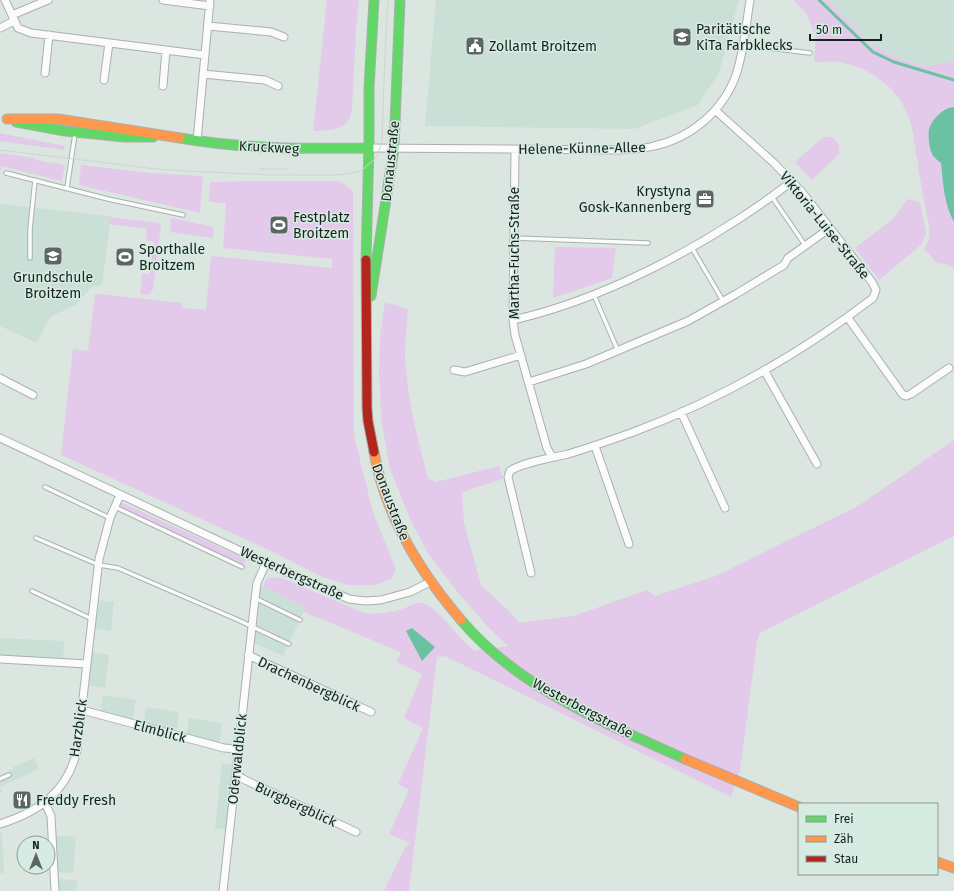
<svg xmlns="http://www.w3.org/2000/svg" width="954" height="891" font-family="'Fira Sans',sans-serif">
<style>
.built{fill:#cae0d6}
.green{fill:#e3c9ea}
.water{fill:#6ac2a3}
.lines{fill:none;stroke-linecap:round;stroke-linejoin:round}
.stream{stroke:#6ac2a3;stroke-width:3}
.lane-casing{stroke:#a8b1ad;stroke-width:5.5}
.street-casing{stroke:#a8b1ad;stroke-width:9}
.fast-casing{stroke:#a8b1ad;stroke-width:11}
.slow-casing{stroke:#a8b1ad;stroke-width:11}
.jam-casing{stroke:#a8b1ad;stroke-width:11}
.lane{stroke:#fafbfa;stroke-width:3.5}
.street{stroke:#fafbfa;stroke-width:7}
.fast{stroke:#63d668;stroke-width:9}
.slow{stroke:#ff974d;stroke-width:9}
.jam{stroke:#b3261e;stroke-width:9}
.tram{stroke:#d0d3d2;stroke-width:1}
.labels{text-anchor:middle;stroke-width:3;stroke-linejoin:round;paint-order:stroke}
.poi-label{font-size:14px;fill:#19211e;stroke:#d6ebe1;text-anchor:start}
.street-label{font-size:14px;fill:#19211e;stroke:#d6ebe1}
</style>
<rect width="100%" height="100%" fill="#dbe6e1"/>
<path class="built" d="M436 0H739L719 73 698 105 634 129 425 126Z
M828 0H954V61L927 66 905 61 871 45Z
M0 204 111 216 102 285 92 287 75 305 50 317 37 343 0 326Z
M257 584 306 607 283 656 250 641Z
M95 600 114 602 111 631 91 628Z
M0 638 64 641 63 662 0 659Z
M88 652 109 655 105 688 84 685Z
M103 695 136 700 132 723 100 715Z
M146 707 179 712 176 735 143 726Z
M189 718 222 723 219 746 186 738Z
M34 758 39 769 0 787 3 792 0 793V775L13 769V767Z
M222 763 236 765 229 830 215 828Z
M0 833H2L4 873H0Z
M52 835 76 837 73 873 54 872Z
M54 878 77 881 76 891H55Z"/>
<path class="green" d="M327 0H359L356 29 352 108C350 131 332 130 313 131Z
M794 0H828L871 45 905 61 927 66 954 61V107L933 123 929 130 934 157 941 163 943 181 949 214 954 222V268L945 264 937 263 924 249C930 240 930 233 929 224 924 202 920 180 917 158 914 144 914 131 909 118 898 87 871 68 839 62 831 61 822 62 814 62L816 36 806 13Z
M0 133 65 146 64 150 0 141Z
M826 137H832L838 143 839 148V154L812 180 795 162 820 140Z
M0 153 35 158V160L65 165 62 181 1 166 0 176Z
M81 165 151 173 203 176 200 213 79 185Z
M256 181H339L353 191 354 436 373 512 396 570 391 579 375 585H348L320 576 269 550 61 455 73 349 88 351 95 295 98 294 182 303V308L206 310 211 256 332 268V259L223 248 226 203 209 202 210 182Z
M907 199 920 202 926 234 921 245 879 280 855 248 894 218Z
M110 217 159 223 161 225 153 289 149 295 140 294 142 274H150L154 242 146 240 147 229 109 224Z
M171 218 214 227 213 238 170 232Z
M555 247 616 248 612 278 553 298Z
M385 302 408 309C407 324 405 340 405 355 407 398 417 437 428 478L436 482 499 466 503 479 462 492 464 523 481 585 510 612 519 623 574 616 647 590 655 596 716 576 858 506 954 440V536L760 633 757 642 740 770 731 797 445 656 437 657 409 891H384L405 848 410 843 389 834 409 790 398 784 423 728 404 718 422 674 396 662 401 652 304 612 306 607 263 587 266 579 277 577 282 578 364 613C376 615 396 612 407 607 410 606 412 604 416 603 421 602 429 605 433 609 448 621 459 639 475 651L508 646 489 628 459 594 428 553 411 521 390 469 382 424 379 375 380 338Z
M118 501 246 559 242 567 115 507Z"/>
<path class="water" d="M954 107V222C944 205 943 182 941 163 937 160 932 156 931 151 929 146 928 134 929 129 933 118 943 108 954 107Z
M412 628 435 647 422 661 406 631Z"/>
<g class="lines">
<path class="stream" d="M819 0 873 52 894 62 954 80"/>
<g class="lane-casing">
<path id="lane" d="M743 45 810 53
M6 173 108 199 183 215
M67 188 75 134
M772 197 805 245
M514 238 648 243
M692 248 723 301
M30 258V229L35 180
M594 295 618 351
M45 487 110 518
M115 507 242 567
M36 538 99 565 118 568 238 620 289 644
M32 591 92 619
M255 598 300 620
M0 779 9 775"/>
</g>
<g class="street-casing">
<path id="street" d="M5 0 18 28 31 33 205 55
M163 0 210 6
M12 15 48 0
M208 26 271 32 284 37
M0 28 14 21
M45 73 49 35
M203 74 265 80 278 86
M104 80 109 43
M163 86 166 50
M197 141 210 0
M369 148 621 150C632 149 644 149 654 146 691 138 723 111 736 75 744 51 746 25 750 0
M515 150 513 320 515 335 547 448 552 457
M848 318 903 395 906 396 911 394 949 368
M513 320C588 303 669 264 734 222 754 209 774 196 792 181
M454 370 465 372 521 355
M764 370 817 464
M0 378 33 395
M529 382 586 364 688 321 736 294 784 265 788 258 830 228
M681 412 725 508
M0 438 266 563 349 599 365 601 381 600 410 592 430 582
M595 446 629 544
M531 573 508 477 510 471C523 462 552 458 568 454 589 448 610 440 631 433 717 401 800 354 873 298L876 290 872 282 801 191 774 163 715 110
M248 655 371 712
M0 659 87 664
M82 710 224 748 238 749
M236 774 243 779 356 832
M45 803 51 816 55 891
M0 824C39 812 68 791 77 750L99 559 110 518 120 495
M223 891 255 599 257 583 266 563"/>
</g>
<g class="fast-casing">
<path id="fast" d="M16 122 65 131 124 137H153
M180 138C242 149 306 149 369 148
M366 260 369 143V88L374 0
M371 296 394 148 400 0
M461 620C517 687 607 724 685 759"/>
</g>
<g class="slow-casing">
<path id="slow" d="M7 119H58L180 138
M374 452C385 515 420 572 461 620
M685 759 799 807
M937 862 954 868"/>
</g>
<g class="jam-casing">
<path id="jam" d="M366 260 367 408 368 421 374 452"/>
</g>
<use href="#lane" class="lane"/>
<use href="#street" class="street"/>
<use href="#fast" class="fast"/>
<use href="#slow" class="slow"/>
<use href="#jam" class="jam"/>
<path class="tram" d="M0 150 156 169 186 171 273 175H338L358 172 363 169 375 159 382 143 385 54 388 0
M259 169H289"/>
</g>
<defs>
<g id="school-square" transform="scale(1)"><rect x="-9" y="-9" width="18" height="18" rx="4" fill="#5d6662" stroke="#d6ebe1"/><path d="M0-5L7-2L0 1L-7-2ZM-4 1L0 2.5L4 1V4Q0 6-4 4Z" fill="#fff"/></g>
<g id="civic-square" transform="scale(1)"><rect x="-9" y="-9" width="18" height="18" rx="4" fill="#5d6662" stroke="#d6ebe1"/><path d="M-.6-6.5H3V-4.5H.6V-3L4-1V1h2V6H-6V1h2V-1L-.6-3ZM-1.2 2.5V6h2.4V2.5Z" fill="#fff"/></g>
<g id="office-square" transform="scale(1)"><rect x="-9" y="-9" width="18" height="18" rx="4" fill="#5d6662" stroke="#d6ebe1"/><path d="M-6-3h4V-5.5h4V-3h4V5H-6ZM-1-4.5V-3h2v-1.5ZM-6 0V1H6V0Z" fill="#fff"/></g>
<g id="stadium-square" transform="scale(1)"><rect x="-9" y="-9" width="18" height="18" rx="4" fill="#5d6662" stroke="#d6ebe1"/><path d="M0-5a6.5 5 0 1 0 0 10a6.5 5 0 1 0 0-10ZM-3.5-1.8h7v3.6h-7Z" fill="#fff"/></g>
<g id="restaurant-square" transform="scale(1)"><rect x="-9" y="-9" width="18" height="18" rx="4" fill="#5d6662" stroke="#d6ebe1"/><path d="M-5-6h1v4h1v-4h1v4h1v-4h1v5L-1.5 .5V6h-2V.5L-5-1ZM5-6V6H3V1.5H1.5Q1.5-4 5-6Z" fill="#fff"/></g>
</defs>
<g fill-rule="evenodd">
<use href="#school-square" x="682" y="37"/>
<use href="#civic-square" x="475" y="46"/>
<use href="#office-square" x="705" y="199"/>
<use href="#stadium-square" x="279" y="225"/>
<use href="#school-square" x="53" y="256"/>
<use href="#stadium-square" x="125" y="257"/>
<use href="#restaurant-square" x="22" y="800"/>
</g>
<g class="labels">
<g class="poi-label">
<text x="696" y="34">Paritätische<tspan x="696" dy="16">KiTa Farbklecks</tspan></text>
<text x="489" y="51">Zollamt Broitzem</text>
<text x="691" y="196" text-anchor="end">Krystyna<tspan x="691" dy="16">Gosk-Kannenberg</tspan></text>
<text x="293" y="222">Festplatz<tspan x="293" dy="16">Broitzem</tspan></text>
<text x="139" y="254">Sporthalle<tspan x="139" dy="16">Broitzem</tspan></text>
<text x="53" y="282" text-anchor="middle">Grundschule<tspan x="53" dy="16">Broitzem</tspan></text>
<text x="36" y="805">Freddy Fresh</text>
</g>
<g class="street-label">
<text transform="translate(269 147) rotate(3)" y="5">Kruckweg</text>
<text transform="translate(582 148) rotate(-1)" y="5">Helene-Künne-Allee</text>
<text transform="translate(390 161) rotate(-84)" y="5">Donaustraße</text>
<text transform="translate(825 225) rotate(51)" y="5">Viktoria-Luise-Straße</text>
<text transform="translate(514 253) rotate(-90)" y="5">Martha-Fuchs-Straße</text>
<text transform="translate(391 502) rotate(69)" y="5">Donaustraße</text>
<text transform="translate(292 573) rotate(24)" y="5">Westerbergstraße</text>
<text transform="translate(309 684) rotate(25)" y="5">Drachenbergblick</text>
<text transform="translate(583 708) rotate(28)" y="5">Westerbergstraße</text>
<text transform="translate(78 728) rotate(-82)" y="5">Harzblick</text>
<text transform="translate(160 731) rotate(15)" y="5">Elmblick</text>
<text transform="translate(237 759) rotate(-84)" y="5">Oderwaldblick</text>
<text transform="translate(296 804) rotate(25)" y="5">Burgbergblick</text>
</g>
</g>
<rect x="798" y="803" width="140" height="72" fill="#d6ebe1" stroke="#8a9a93"/>
<rect x="806" y="816" width="20" height="6" fill="#63d668" stroke="#8a9a93"/>
<text x="834" y="823" font-size="12" fill="#19211e">Frei</text>
<rect x="806" y="836" width="20" height="6" fill="#ff974d" stroke="#8a9a93"/>
<text x="834" y="843" font-size="12" fill="#19211e">Zäh</text>
<rect x="806" y="856" width="20" height="6" fill="#b3261e" stroke="#8a9a93"/>
<text x="834" y="863" font-size="12" fill="#19211e">Stau</text>
<g transform="translate(36 855)"><circle r="19" fill="#d6ebe1" stroke="#8a9a93"/>
<path d="M0-3L7 15L0 10L-7 15Z" fill="#5d6662"/>
<text y="-6" font-size="11" font-weight="bold" text-anchor="middle" fill="#19211e">N</text>
</g>
<path d="M810 34v6h71v-6" fill="none" stroke="#19211e" stroke-width="2"/>
<text x="816" y="34" font-size="12" fill="#19211e" stroke="#d6ebe1" stroke-width="3" paint-order="stroke">50 m</text>
</svg>
